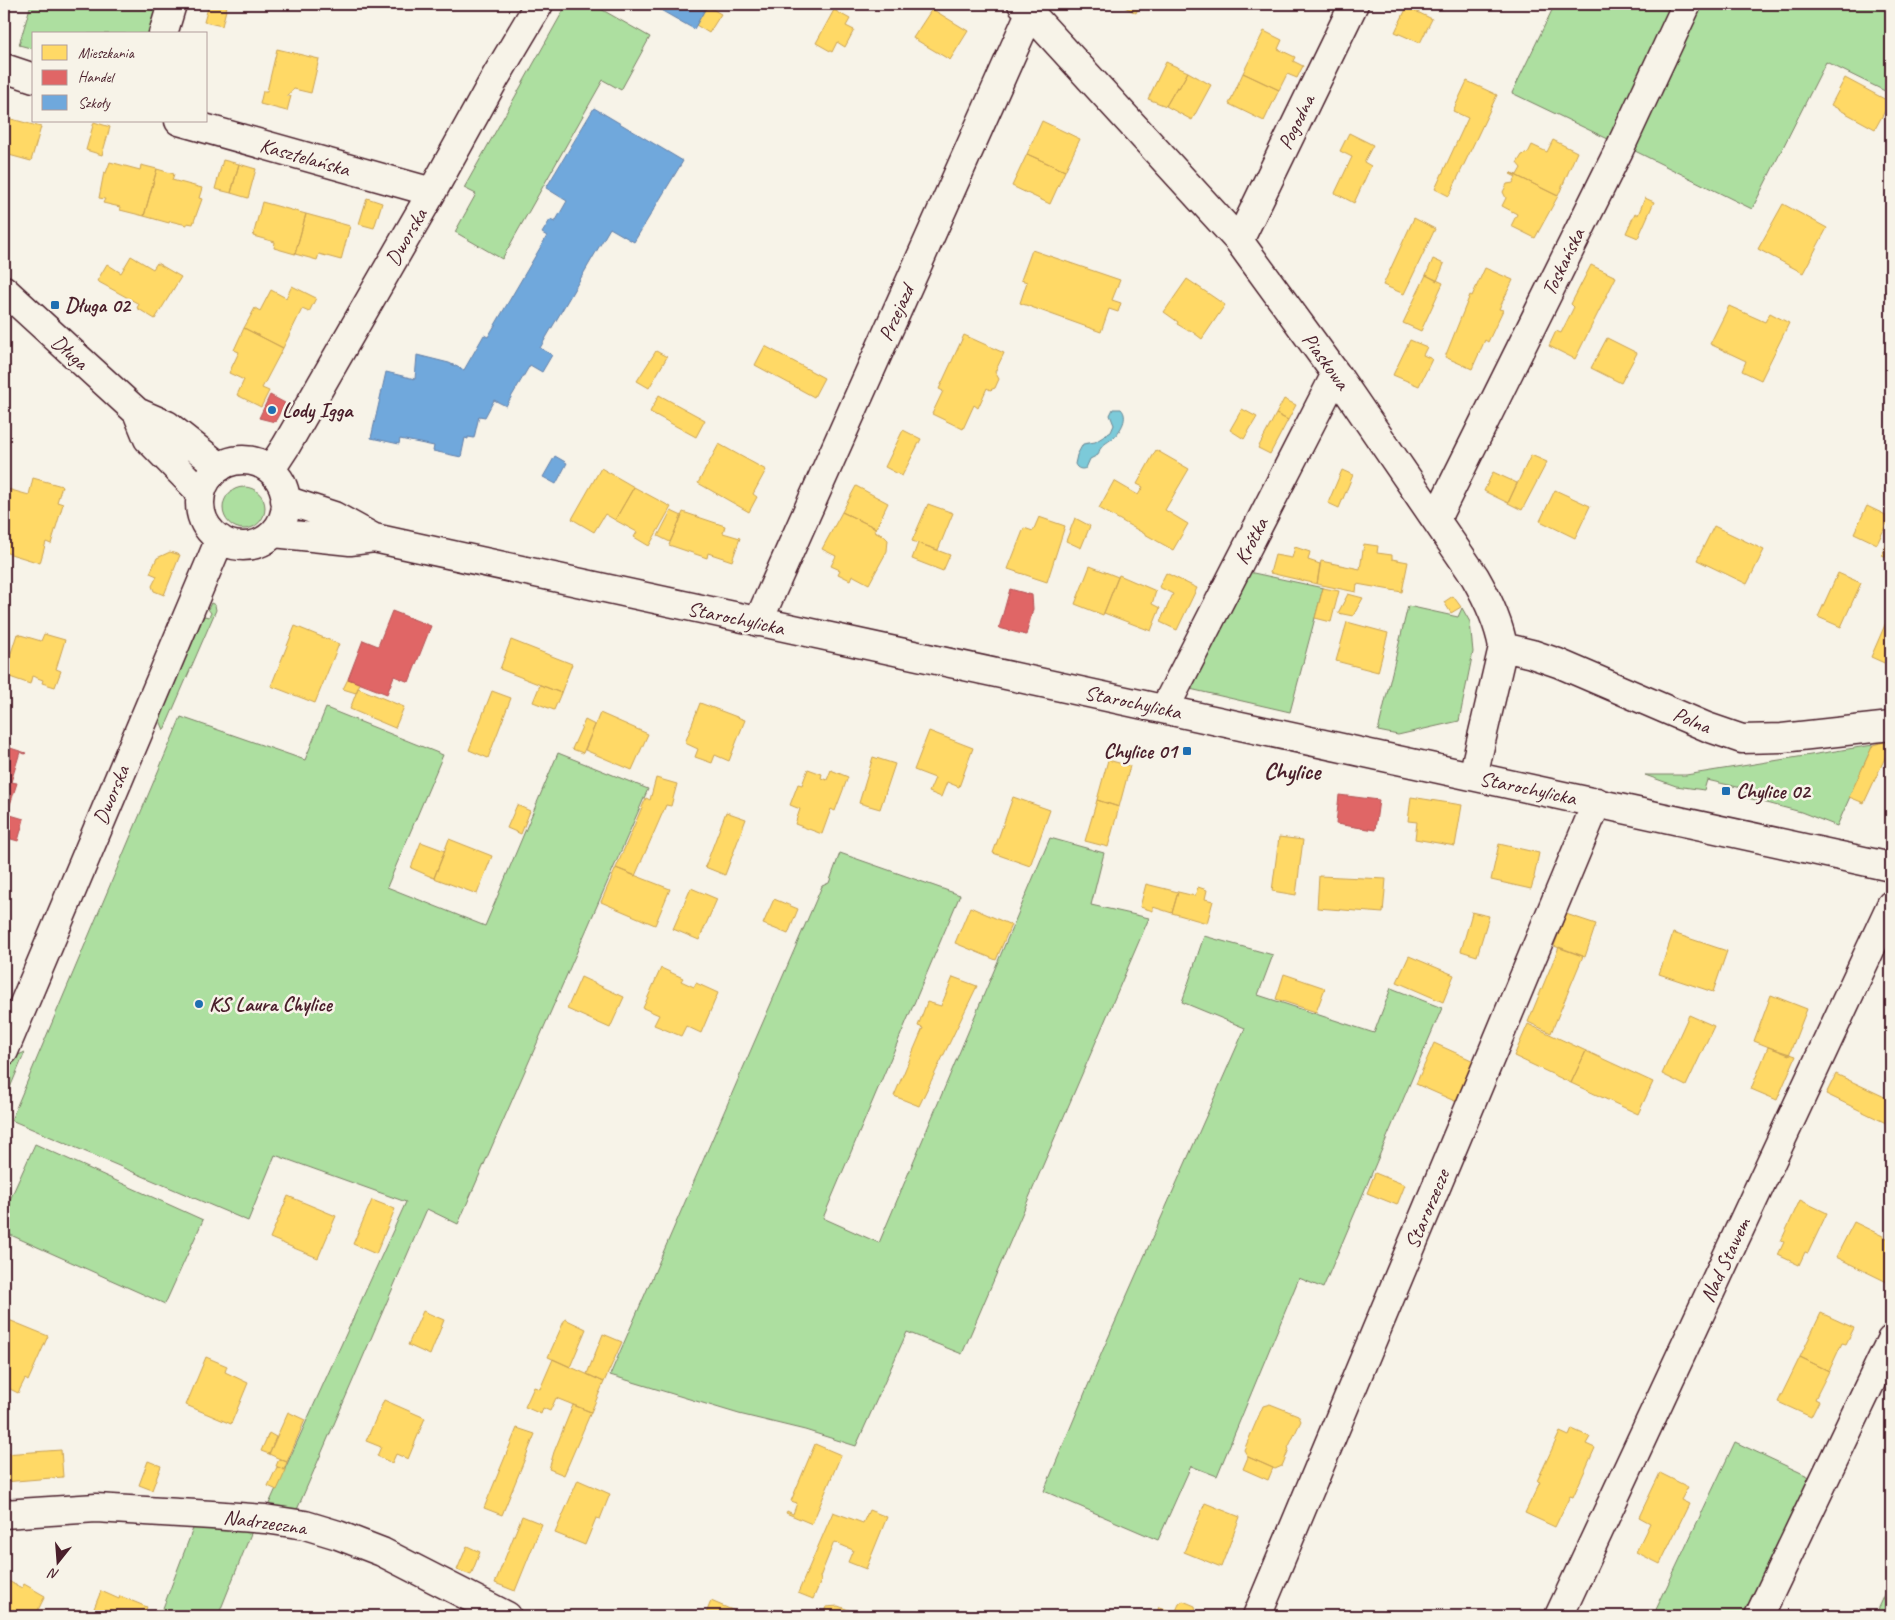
<svg xmlns="http://www.w3.org/2000/svg" width="1895" height="1620" font-family="Caveat,sans-serif">
<style>
.green{fill:#addfa0;stroke:#7c7f66}
.water{fill:#7ccad9;stroke:#688693}
.homes{fill:#ffd966;stroke:#c9a154}
.shops{fill:#e06666;stroke:#b35154}
.schools{fill:#6fa8dc;stroke:#647fa7}
.lines{fill:none;stroke-linecap:round;stroke-linejoin:round}
.minor-casing{stroke:#4a1f2b;stroke-width:31}
.minor{stroke:#f7f3e8;stroke-width:28}
.poi-dot{fill:#1f6fb2;stroke:#f7f3e8;stroke-width:2}
.labels{text-anchor:middle;stroke-width:5;stroke-linejoin:round;paint-order:stroke}
.street-label{font-size:21px;fill:#4a1f2b;stroke:#f7f3e8}
.poi-label{font-size:21px;font-weight:bold;fill:#4a1f2b;stroke:#f7f3e8;text-anchor:start}
.quarter-label{font-size:24px;font-weight:bold;fill:#4a1f2b;stroke:#f7f3e8}
</style>
<rect width="100%" height="100%" fill="#f7f3e8"/>
<filter id="ink" filterUnits="userSpaceOnUse"><feTurbulence type="fractalNoise" baseFrequency=".02" numOctaves="2"/><feDisplacementMap in="SourceGraphic" scale="10" xChannelSelector="R" yChannelSelector="G"/><feConvolveMatrix kernelMatrix="1 2 1 2 8 2 1 2 1" color-interpolation-filters="sRGB"/></filter>
<g filter="url(#ink)">
<path class="green" d="M31 4H157L149 34H34V49L19 45Z
M567 4H592L650 37 621 90 603 80 502 259 455 232 476 194 464 188Z
M1555 4H1666L1672 6 1608 139 1512 93Z
M1700 4H1891V94L1826 62 1752 209 1631 149Z
M223 508a21 21 0 1 1 42 0a21 21 0 1 1-42 0Z
M1244 571 1323 588 1290 712 1190 689Z
M211 603 215 605 216 610 164 730 159 718 204 616 209 617 211 613 208 609Z
M1408 606 1458 617 1462 608 1470 622 1473 652 1459 721 1398 735 1378 731Z
M326 708 443 755 387 887 485 926 558 753 648 789 458 1224 427 1209 296 1512 268 1506 406 1202 275 1155 248 1221 11 1120 181 717 305 760Z
M1873 745 1837 826 1801 812 1744 797 1746 789 1707 780 1704 790 1676 786 1645 775H1686Z
M1050 838 1104 853 1091 905 1149 918 962 1354 907 1332 856 1446 805 1430 739 1414 610 1375 822 886 829 883 840 853 960 895 823 1218 879 1243Z
M1204 936 1273 955 1258 995 1374 1033 1391 988 1442 1008 1323 1288 1299 1278 1217 1476 1191 1466 1158 1540 1044 1491 1102 1352 1245 1028 1182 1002Z
M25 1052 4 1102V1077L12 1058Z
M35 1144 203 1220 165 1304 4 1232V1213Z
M1735 1442 1812 1478 1744 1616H1653Z
M194 1526 252 1531 218 1616H160Z
M1891 1582V1616H1875Z"/>
<path class="water" d="M1113 409H1121C1129 417 1121 430 1114 437 1110 441 1103 444 1101 448 1099 450 1099 453 1098 455L1090 459 1086 468C1082 470 1077 469 1075 464L1077 455 1083 444 1095 442 1111 432 1114 425 1110 415Z"/>
<path class="homes" d="M209 4 227 6 222 26 204 22Z
M1119 4H1140L1136 13Z
M707 6 721 14 709 33 696 25Z
M1407 7 1432 19 1420 43 1395 32Z
M932 9 968 31 950 60 913 38Z
M834 10 850 19 846 26 854 30 845 47 837 42 832 52 816 43Z
M1264 31 1282 40 1278 49 1295 57 1293 61 1303 66 1297 78 1287 74 1279 90 1243 73Z
M277 49 319 59 311 93 294 89 286 96H291L287 111 260 104 263 91H267Z
M1166 62 1188 72 1179 88 1177 87 1166 106 1148 99Z
M1188 72 1211 85 1192 120 1166 106 1177 87 1179 88Z
M1243 73 1279 90 1264 121 1229 104Z
M1845 78 1890 102 1875 129 1831 105Z
M1467 81 1497 95 1449 196 1435 189 1468 118 1453 111Z
M4 117 41 127 31 161 9 155 8 160 4 159Z
M1042 121 1080 139 1065 171 1027 154Z
M94 122 110 127 102 155 86 150Z
M1349 133 1373 145 1364 162 1371 166 1354 203 1335 193 1352 157 1340 151Z
M1553 140 1577 152 1558 196 1511 173 1517 175 1521 168 1517 163 1522 155 1528 153 1532 145 1547 152Z
M1027 154 1065 171 1050 204 1012 186Z
M223 160 239 164 231 193 215 189Z
M110 162 140 170 141 165 157 169 144 216 120 210V207L103 203 105 199 99 198 104 172 106 173Z
M239 164 256 169 248 198 231 193Z
M157 169 174 174 172 180 202 188 199 198 202 199 193 224 187 223V225L170 221 169 223 144 216Z
M1511 173 1558 196 1535 238 1511 226 1517 214 1502 206 1506 198 1503 192 1507 184 1513 183 1516 177 1510 174Z
M367 198 382 203 374 228 359 224Z
M1645 198 1654 202 1638 238 1626 233 1635 213 1638 215Z
M262 202 306 214 295 254 274 248 275 242 253 236Z
M1783 204 1827 228 1803 273 1758 249Z
M306 214 350 226 341 260 319 254 317 260 295 254Z
M1414 218 1435 229 1404 294 1383 285Z
M1032 250 1120 280 1112 300 1121 303 1118 312 1109 309 1101 332 1020 303 1027 282 1021 280Z
M131 256 153 269 157 263 181 277 155 319 137 308 139 304 97 281 107 264 121 273Z
M1433 259 1444 264 1437 281 1426 275Z
M1591 265 1616 277 1575 359 1549 346 1556 331 1561 333 1574 307 1571 304Z
M1485 268 1513 280 1499 309 1503 310 1488 342 1485 340 1472 369 1445 357 1470 295 1472 296Z
M1426 275 1443 283 1421 331 1403 323Z
M1187 279 1225 305 1202 339 1190 330H1187L1177 324 1178 322 1164 312Z
M292 286 316 298 309 312 302 309 283 348 244 328 255 308 260 311 271 290 286 298Z
M1729 306 1765 322 1770 313 1789 323 1761 380 1742 371 1746 361 1710 344Z
M244 328 283 348 262 388 269 391 261 407 237 395 244 380 229 373 239 352 234 350Z
M964 335 1004 353 995 372 999 379 995 388 990 390 987 388 978 408 974 405 963 429 932 414 943 391 939 389Z
M1607 338 1637 353 1621 383 1591 368Z
M1410 340 1427 347 1423 355 1432 359 1419 386 1393 375Z
M765 346 824 378 814 397 755 365Z
M656 351 667 357 649 388 637 381Z
M659 395 705 420 696 437 650 412Z
M1284 399 1296 405 1288 420 1276 414Z
M1242 409 1257 417 1244 439 1230 430Z
M1276 414 1288 420 1270 454 1258 448Z
M903 430 921 439 902 476 885 467Z
M719 444 766 470 753 494 757 497 749 512 698 483Z
M1156 450 1189 469 1165 510 1188 524 1173 550 1099 508 1114 481 1138 495 1143 487 1137 484Z
M1531 455 1547 462 1522 510 1508 503Z
M601 468 634 487 615 520 605 514 594 532 572 519Z
M1342 470 1353 475 1339 508 1328 503Z
M1493 472 1517 483 1508 503 1484 491Z
M33 478 62 486 57 502 63 504 51 544 46 542 40 563 4 552V488L29 495Z
M856 486 888 503 876 528 842 512Z
M634 487 671 507 649 546 634 537 637 532 615 520Z
M1555 490 1590 506 1575 538 1540 521Z
M928 504 953 513 938 550 912 541Z
M1867 506 1890 517 1877 544 1854 533Z
M671 511 682 516 670 542 658 536Z
M683 512 725 526 723 533 740 538 732 561 708 553 707 558 669 545Z
M842 512 876 528 874 531 884 536 888 540 887 551 869 584 852 575 850 580 838 574 840 570 831 566 836 556 822 549Z
M1039 517 1065 526 1047 582 1008 569 1024 528 1033 531Z
M1075 518 1090 526 1081 548 1066 541Z
M1714 526 1764 550 1747 584 1697 560Z
M1891 536V559L1882 555Z
M918 543 950 555 943 571 912 559Z
M1364 544 1378 546 1377 553 1392 555V559L1408 562 1402 592 1357 584 1356 592 1317 584 1321 561 1360 569Z
M1295 547 1310 552 1308 560 1320 564 1317 584 1270 573 1275 555 1292 558Z
M170 552 180 555 164 595 154 591 152 586 157 576 150 573 157 558Z
M1090 566 1118 577 1103 615 1075 604Z
M1166 573 1197 588 1177 630 1160 622 1173 594 1159 587Z
M1838 573 1861 583 1841 627 1818 617Z
M1119 575 1156 591 1152 604 1160 608 1151 631 1104 613Z
M1323 588 1339 591 1331 622 1315 618Z
M1348 594 1363 598 1353 616 1338 613Z
M1453 596 1461 607 1451 613 1444 602Z
M1888 618 1891 619V666L1871 657Z
M1347 622 1388 633 1378 672 1336 661Z
M295 626 339 644 315 703 271 686Z
M17 634 41 641 44 634 65 640 56 669 61 671 55 687 42 683 43 680 32 676 30 684 4 675Z
M511 640 572 664 561 693 500 669Z
M348 679 360 683 356 693 343 689Z
M540 685 561 693 554 710 533 702Z
M358 688 404 707 395 728 350 709Z
M492 691 511 698 488 758 469 750Z
M700 703 745 720 729 761 715 755 712 763 695 757 698 749 685 743Z
M600 713 648 734 632 770 585 750Z
M585 720 595 725 583 753 572 749Z
M929 731 973 748 959 787 947 782 941 797 929 792 935 778 914 770Z
M1891 740V745L1864 803 1849 797 1873 745Z
M873 757 895 764 880 809 859 803Z
M1108 760 1130 766 1119 807 1097 800Z
M808 769 822 774 821 778 827 780 831 770 848 777 835 811 831 809 822 834 795 824 800 809 790 805 798 784 802 785Z
M656 778 677 784 671 806 666 805 635 876 616 868 646 798 650 800Z
M1013 797 1050 810 1030 866 993 853Z
M1411 797 1462 805 1455 846 1415 839 1417 822 1408 821Z
M1097 800 1119 807 1108 847 1085 841Z
M517 805 530 811 521 834 507 828Z
M726 812 746 819 725 875 705 867Z
M1279 837 1303 840 1296 895 1272 891Z
M449 839 492 856 477 894 434 878Z
M421 842 445 851 434 878 411 868Z
M1499 844 1539 853 1534 877 1535 879H1534L1531 889 1491 880Z
M616 868 670 889 655 925 601 902Z
M1319 876 1386 879 1383 913 1317 908Z
M1146 884 1178 892 1172 913 1153 907V911L1140 907Z
M1198 887 1207 890 1205 899 1213 901 1207 923 1172 913 1178 892 1195 896Z
M691 888 717 899 699 940 673 929Z
M774 899 798 909 788 934 763 924Z
M970 907 1011 925 996 960 955 943Z
M1471 912 1489 916 1477 956 1461 951 1472 913Z
M1566 914 1596 924 1585 957 1554 946Z
M1673 933 1727 951 1713 992 1659 974Z
M1559 947 1583 956 1551 1033 1528 1022Z
M1409 956 1454 975 1443 1002 1397 982Z
M661 968 683 978 681 981 694 987 696 983 718 993 701 1033 686 1026 681 1036 654 1025 659 1015 643 1008Z
M1284 974 1325 988 1316 1012 1276 999Z
M581 977 624 997 610 1028 567 1009Z
M953 977 977 986 919 1106 894 1096 923 1028 918 1026 927 1002 941 1006Z
M1771 995 1807 1009 1789 1055 1754 1041Z
M1689 1015 1714 1026 1686 1086 1662 1074Z
M1528 1024 1586 1051 1571 1083 1514 1056Z
M1434 1043 1476 1062 1459 1103 1416 1084Z
M1768 1047 1796 1056 1777 1100 1751 1089Z
M1586 1051 1653 1082 1638 1114 1571 1083Z
M1836 1074 1891 1100V1116L1888 1124 1826 1094Z
M1375 1173 1405 1185 1397 1205 1367 1193Z
M288 1196 336 1216 318 1258 270 1238Z
M372 1200 395 1209 376 1254 353 1244Z
M1800 1200 1827 1213 1808 1253 1805 1252 1799 1265 1778 1255 1784 1242 1781 1241Z
M1854 1222 1891 1240V1284L1836 1257Z
M423 1311 444 1320 430 1355 408 1345Z
M1821 1313 1854 1328 1846 1344 1842 1343 1829 1371 1800 1357Z
M4 1318 48 1336 28 1381 25 1379 18 1393 4 1386Z
M565 1319 586 1329 570 1367 548 1357Z
M603 1334 622 1342 604 1382 587 1374Z
M206 1357 227 1366 225 1372 248 1383 231 1424 186 1405Z
M1800 1357 1829 1371 1815 1399 1819 1401 1811 1417 1778 1402Z
M553 1359 604 1382 591 1412 556 1398 550 1411 543 1408 541 1414 525 1407 534 1387 540 1389Z
M384 1400 425 1418 408 1459 396 1454 392 1463 377 1456 381 1447 366 1441Z
M1270 1404 1298 1415 1301 1421 1288 1448 1289 1449 1282 1466 1275 1469 1248 1457 1244 1450 1263 1406Z
M573 1405 591 1412 564 1475 549 1469 554 1452Z
M288 1412 305 1420 287 1462 269 1454Z
M517 1428 535 1434 502 1515 484 1508Z
M1572 1429 1590 1437 1586 1444 1595 1448 1573 1497 1570 1496 1555 1527 1525 1513 1540 1482 1537 1481 1560 1432 1569 1436Z
M269 1433 276 1437 269 1454 261 1451Z
M815 1444 841 1455 812 1524 786 1513 787 1511 793 1514 797 1503 791 1501Z
M61 1450 63 1477 4 1482V1454Z
M1248 1457 1273 1468 1268 1480 1243 1469Z
M279 1459 287 1462 284 1470 276 1466Z
M148 1461 161 1466 152 1490 139 1485Z
M277 1467 286 1470 277 1490 268 1486Z
M1660 1473 1688 1487 1681 1500 1689 1504 1660 1564 1636 1552 1650 1523 1639 1517Z
M578 1480 610 1494 600 1519 596 1518 585 1545 555 1533Z
M1205 1503 1240 1517 1221 1567 1184 1552Z
M869 1510 887 1517 866 1569 848 1562 853 1550 834 1542 820 1577 821 1581 813 1599 798 1593 833 1512 863 1523Z
M522 1516 542 1524 515 1591 495 1583Z
M467 1546 480 1552 471 1575 457 1570Z
M4 1579 22 1588 24 1584 45 1596 35 1616H4Z
M101 1591 119 1599 120 1596 147 1607 143 1616H91Z
M711 1601 744 1615 705 1616Z
M1183 1601 1195 1606 1196 1611 1204 1614 1203 1616H1155L1159 1607 1175 1613 1179 1604Z
M838 1606 854 1612 852 1616H822L826 1607Z"/>
<path class="shops" d="M270 395 285 403 275 422 259 418Z
M1010 589 1032 595 1033 609 1026 635 999 628Z
M392 611 431 626 409 682 394 676 387 694 348 679 363 640 378 646Z
M4 746 26 753 25 754 20 752 11 782 17 783 7 814 24 819 18 841 4 837Z
M1339 795 1379 800 1375 830 1336 824Z"/>
<path class="schools" d="M650 4H703L707 6 694 29Z
M594 108 683 161 634 242 610 228 540 348 552 355 542 372 530 365 506 406 494 400 485 417 479 416 474 438 468 437V439L465 438 461 457 433 451 434 446 400 439 399 444 371 438 386 372 415 379 417 355 449 363 464 370 484 335 488 337 547 236 542 233 550 220 555 222 567 201 546 188Z
M555 456 567 463 556 484 543 477Z"/>
<g class="lines">
<g class="minor-casing">
<path id="minor" d="M1022 4 1239 241 1336 374 1475 577C1487 598 1499 623 1503 647L1473 776
M163 34 172 4
M4 68 34 78
M179 121 432 192
M1239 241 1354 4
M4 290 137 412 167 425 220 467
M137 412 148 439 201 493
M200 503a43 43 0 1 1 86 0a43 43 0 1 1-86 0Z
M271 469 286 446 432 192 495 78 539 4
M285 500 334 516 374 538 1891 867
M1436 519 1619 150 1687 4
M274 533 350 541 374 538
M758 622 1034 4
M1503 647 1532 654 1558 663 1707 727 1742 739 1782 738 1891 726
M1165 708 1336 374
M4 1051 220 539
M4 1514 96 1508 212 1515 265 1519 305 1525 338 1535 382 1552 507 1616
M1257 1616 1597 802
M1559 1616 1891 905
M1759 1616 1891 1340"/>
</g>
<use href="#minor" class="minor"/>
</g>
</g>
<g class="poi-dot">
<rect x="50" y="300" width="10" height="10" rx="2.5"/>
<circle cx="272" cy="410" r="5"/>
<rect x="1182" y="746" width="10" height="10" rx="2.5"/>
<rect x="1721" y="786" width="10" height="10" rx="2.5"/>
<circle cx="199" cy="1004" r="5"/>
</g>
<g class="labels">
<g class="street-label">
<text transform="translate(1296 122) rotate(-64)" y="7">Pogodna</text>
<text transform="translate(305 157) rotate(16)" y="7">Kasztelańska</text>
<text transform="translate(406 237) rotate(-60)" y="7">Dworska</text>
<text transform="translate(1563 262) rotate(-64)" y="7">Toskańska</text>
<text transform="translate(896 313) rotate(-66)" y="7">Przejazd</text>
<text transform="translate(70 352) rotate(42)" y="7">Długa</text>
<text transform="translate(1326 361) rotate(54)" y="7">Piaskowa</text>
<text transform="translate(1251 541) rotate(-63)" y="7">Krótka</text>
<text transform="translate(736 618) rotate(12)" y="7">Starochylicka</text>
<text transform="translate(1133 702) rotate(12)" y="7">Starochylicka</text>
<text transform="translate(1692 720) rotate(23)" y="7">Polna</text>
<text transform="translate(1528 788) rotate(12)" y="7">Starochylicka</text>
<text transform="translate(111 795) rotate(-67)" y="7">Dworska</text>
<text transform="translate(1427 1209) rotate(-67)" y="7">Starorzecze</text>
<text transform="translate(1725 1260) rotate(-65)" y="7">Nad Stawem</text>
<text transform="translate(265 1522) rotate(8)" y="7">Nadrzeczna</text>
</g>
<g class="poi-label">
<text x="65" y="312">Długa 02</text>
<text x="282" y="417">Lody Igga</text>
<text x="1177" y="758" text-anchor="end">Chylice 01</text>
<text x="1736" y="798">Chylice 02</text>
<text x="209" y="1011">KS Laura Chylice</text>
</g>
<g class="quarter-label">
<text x="1292" y="779">Chylice</text>
</g>
</g>
<rect width="1895" height="1620" fill="none" stroke="#f7f3e8" stroke-width="20"/>
<rect x="10" y="10" width="1875" height="1600" fill="none" stroke="#4a1f2b" stroke-width="2" filter="url(#ink)"/>
<rect x="32" y="32" width="175" height="90" fill="#f7f3e8" stroke="#b29e9c"/>
<rect x="42" y="45" width="25" height="15" fill="#ffd966" stroke="#b29e9c"/>
<text x="78" y="58" font-size="15" fill="#4a1f2b">Mieszkania</text>
<rect x="42" y="70" width="25" height="15" fill="#e06666" stroke="#b29e9c"/>
<text x="78" y="82" font-size="15" fill="#4a1f2b">Handel</text>
<rect x="42" y="95" width="25" height="15" fill="#6fa8dc" stroke="#b29e9c"/>
<text x="78" y="108" font-size="15" fill="#4a1f2b">Szkoły</text>
<g transform="translate(58 1562) rotate(197)" stroke="#f7f3e8" stroke-width="4" paint-order="stroke">
<path d="M0-4L9 19L0 12L-9 19Z" fill="#4a1f2b"/>
<text y="-8" font-size="14" font-weight="bold" text-anchor="middle" fill="#4a1f2b">N</text>
</g>
</svg>
